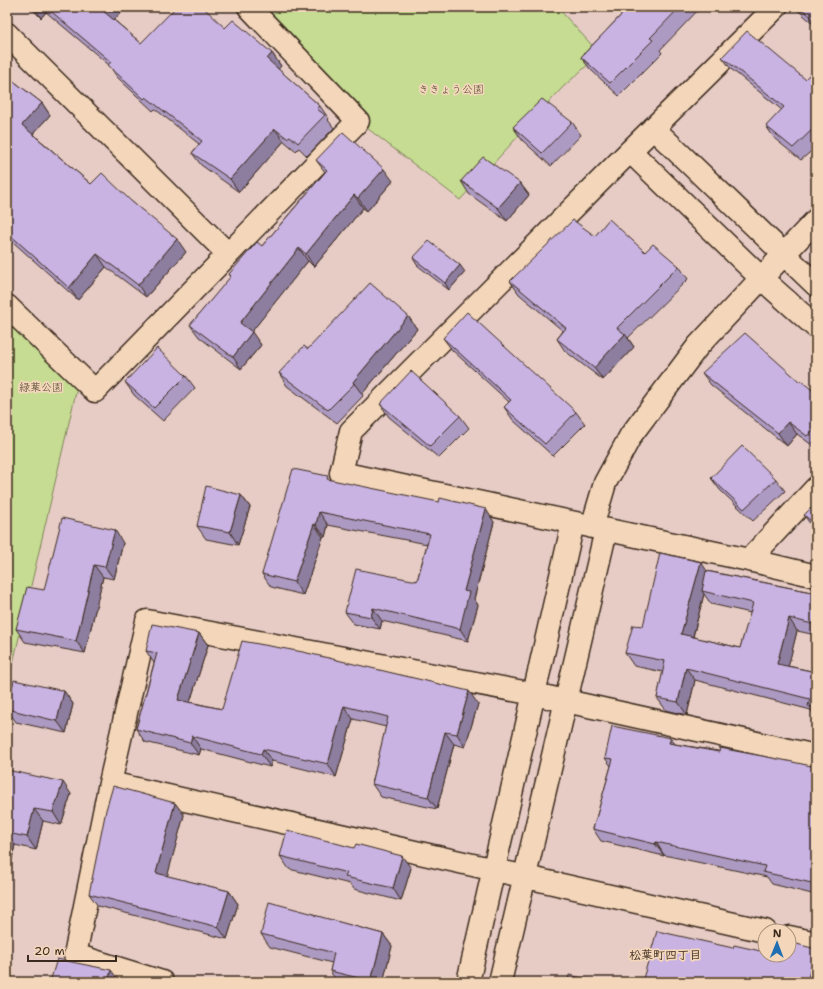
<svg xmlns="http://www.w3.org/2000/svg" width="823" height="989" font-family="'Shantell Sans','Klee One',sans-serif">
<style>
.green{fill:#c5dc92;stroke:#808358}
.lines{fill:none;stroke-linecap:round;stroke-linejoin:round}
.minor-casing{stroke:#3b2a1e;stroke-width:25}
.minor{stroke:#f4d7ba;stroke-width:22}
.wall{fill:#ad9ac3;stroke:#3b2a1e;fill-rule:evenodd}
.shaded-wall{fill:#8d7d9f;stroke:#3b2a1e}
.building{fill:#c9b3e3;stroke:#3b2a1e}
.labels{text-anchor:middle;stroke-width:3.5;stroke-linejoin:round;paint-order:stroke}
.park-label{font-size:11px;fill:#50452f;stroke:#f4d7ba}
.neighbourhood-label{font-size:12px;font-weight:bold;fill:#3b2a1e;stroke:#f4d7ba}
</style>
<rect width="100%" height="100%" fill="#e7ccc6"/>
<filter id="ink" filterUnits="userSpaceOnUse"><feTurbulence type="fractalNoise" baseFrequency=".025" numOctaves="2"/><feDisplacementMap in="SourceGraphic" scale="8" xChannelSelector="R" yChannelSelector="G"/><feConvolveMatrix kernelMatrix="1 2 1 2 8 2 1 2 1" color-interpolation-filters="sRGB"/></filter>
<g filter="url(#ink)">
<path class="green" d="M249 7H557L600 54 563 87 460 200 358 121Z
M7 306 80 375 7 689Z"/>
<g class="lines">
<g class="minor-casing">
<path id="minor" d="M776 7 630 151 351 431 341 473 749 560 816 576
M7 34 228 254
M653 128 816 285
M630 151 761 278 816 327
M7 306 95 391 358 121 249 7
M592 527 605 483 631 435 698 346 816 220
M749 560 816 488
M110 783 765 931
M789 937 816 943
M162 982 75 955 110 783 147 621 534 694 816 756
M468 982 573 523
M500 982 606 530"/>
</g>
<use href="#minor" class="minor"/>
</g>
<path class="wall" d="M30 7H126L114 20 141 43 225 28 272 53 281 66 278 69 320 106 329 119 328 120 334 128 307 156 299 148 296 151 284 141 239 192 201 165 192 153 199 144 155 109 153 111 117 77 109 65 46 12 41 18Z
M629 7H701L660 50 662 53 619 96 590 69 581 57Z
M794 7H816V26Z
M722 57 805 79 816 68V147L801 160 775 139 766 126 782 110 731 69Z
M7 76 42 103 50 115 33 134 91 184 131 201 186 252 146 297 106 267 78 300 13 242 7 249Z
M572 122 581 135 551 166 522 140 513 127Z
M316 160 393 181 367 211 363 208 314 267 308 261 251 332 261 345 241 369 199 337 190 325 231 277 229 274 262 246 325 172Z
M461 181 520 183 529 195 507 221 469 194Z
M595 236 645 252 679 266 688 279 628 338 634 347 603 380 565 351 557 339 563 331 519 294 510 281Z
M413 258 465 272 449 290 417 265Z
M408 316 417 329 362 394 363 396 337 423 287 386 279 373 308 349Z
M443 338 576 412 585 424 553 456 513 420 504 407 509 402 452 350Z
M702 373 800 382 816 393V448L797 434 787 446 711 385Z
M186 376 195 388 163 421 134 395 125 382Z
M380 404 460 416 469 428 439 458 389 417Z
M711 478 776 479 785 491 753 521 720 490Z
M330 480 494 522 474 599 478 605 468 641 382 621 380 629 354 624 345 612 417 581 427 544 328 525 325 537H323L303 595 271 587 262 574Z
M241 495 250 507 238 545 206 539 197 526Z
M816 503V530L813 528 804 515Z
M123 543 114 579 103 577 85 653 25 642 16 629 44 590Z
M707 571 816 593V635L797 631 788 666 816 672V717L811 710 695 680 687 715 666 710 657 698 663 672 634 666 625 653ZM704 594 711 604 751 613 740 648 693 637Z
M199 633 208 645 190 702 222 709 478 704 465 747 454 744 437 809 381 797 372 784 386 727 353 719 336 777 272 761 270 767 201 749 199 755 145 742 136 729 154 663 146 651Z
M64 691 73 704 66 733 16 722 7 709Z
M675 744 816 767V895L772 884 767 877 664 855V856L601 841 593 829 611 766 605 758Z
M7 770 71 794 61 825 43 821 36 850 15 845 7 880Z
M175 803 184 815 167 876 229 891 238 904 227 939 98 906 89 894Z
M280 856 411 868 401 901 354 889 350 884 289 869Z
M316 916 383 934 392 946 383 982H337L330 971 332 963 270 947 261 934Z"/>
<path class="shaded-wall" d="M34 7H42L46 12 41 18Z
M105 7H126L111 23 102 10Z
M272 53 281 66 276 72 267 59Z
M42 103 50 115 30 137 22 125Z
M275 129 284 141 239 192 230 179Z
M384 169 393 181 367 211 358 198Z
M520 183 529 195 507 221 498 208Z
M354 195 363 208 314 267 306 254Z
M7 233 13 242 7 249Z
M177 239 186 252 146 297 138 285Z
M299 248 308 261 249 335 240 323Z
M97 254 106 267 78 300 69 288Z
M460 265 465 272 449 290 445 283Z
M408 316 417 329 362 394 353 382Z
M252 332 261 345 241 369 233 357Z
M625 334 634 347 603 380 594 368Z
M788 422 797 434 787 446 778 433Z
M241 495 250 507 238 545 230 532Z
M486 509 494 522 474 599 478 605 468 641 460 629 464 591Z
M319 512 328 525 325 537 316 525Z
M314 524 323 537 303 595 294 582Z
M115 530 123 543 114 579 105 567Z
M701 562 709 574 702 591 704 594 690 647 681 634Z
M94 565 103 577 85 653 76 641Z
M373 608 382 621 380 629 371 617Z
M789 618 797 631 786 676 777 664Z
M199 633 208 645 187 712 178 700Z
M686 668 695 680 687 715 678 702Z
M64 691 73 704 66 733 57 721Z
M469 691 478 704 465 747 457 734Z
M344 706 353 719 336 777 328 764Z
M445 732 454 744 437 809 428 797Z
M192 736 201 749 199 755 190 743Z
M671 738 679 750 669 743Z
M263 749 272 761 270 767 261 754Z
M63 782 71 794 61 825 53 812Z
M175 803 184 815 165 885 156 873Z
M34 809 43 821 36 850 27 837Z
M7 833 15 845 7 880Z
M656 842 664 855V856L655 844Z
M402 856 411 868 401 901 393 888Z
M229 891 238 904 227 939 218 927Z
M383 934 392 946 383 982H372L371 981Z
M816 949V982H807Z
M111 970 120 982H108Z"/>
<path class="building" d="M46 7H105L102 10 141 43 176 7H203L225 28 233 20 272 53 267 59 320 106 317 109 325 115 298 143 290 136 287 138 275 129 230 179 192 153 202 141 146 97 144 99 108 65 111 62Z
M629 7H680L650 38 653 40 610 83 581 57Z
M800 7H816V21Z
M747 31 805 79 816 68V126L793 148 766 126 784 107 722 57Z
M7 76 42 103 22 125 91 184 102 173 131 201 177 239 138 285 97 254 69 288 7 232Z
M542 99 572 122 542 153 513 127Z
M343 132 384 169 358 198 354 195 306 254 299 248 240 323 252 332 233 357 190 325 231 276 229 274 257 242 262 246 327 170 316 160Z
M483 157 520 183 498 208 461 181Z
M609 219 645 252 653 244 679 266 617 328 625 334 594 368 557 339 566 328 510 281 573 220 595 236Z
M429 241 460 265 445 283 413 258Z
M370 283 408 316 353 382 354 384 328 410 279 373 304 346 308 349Z
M467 312 576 412 545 444 504 407 511 400 443 338Z
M745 333 800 382 801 381 816 393V427L807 436 788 422 778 433 702 373Z
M157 348 186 376 154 408 125 382Z
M411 371 460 416 430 446 380 404Z
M742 446 776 479 744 509 711 478Z
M293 469 328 476 327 479 439 502 440 498 486 509 464 591 469 592 460 629 373 608 371 617 345 612 356 569 417 581 430 534 319 512 316 525 314 524 294 582 262 574Z
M206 486 241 495 230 532 197 526Z
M816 503V525L804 515Z
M62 518 115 530 105 567 94 565 76 641 16 629 27 587 44 590Z
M660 553 701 562 681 634 740 648 753 603 702 591 706 571 816 593V625L789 618 777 664 816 672V708L808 706 810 699 686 668 678 702 657 698 665 661 625 653 633 625 643 626Z
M152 624 199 633 178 700 222 709 242 641 303 652 469 691 457 734 445 732 428 797 372 784 388 717 344 706 328 764 263 749 261 754 192 736 190 743 136 729 157 653 146 651Z
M14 680 64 691 57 721 7 709Z
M612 726 671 738 669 743 719 752 720 748 788 761 816 767V884L763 872 765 866 656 842 655 844 593 829 613 759 605 758Z
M7 770 63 782 53 812 34 809 27 837 7 833Z
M113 786 175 803 156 873 229 891 218 927 89 894 106 810Z
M287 830 354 848 356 844 402 856 393 888 345 877 347 873 280 856Z
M269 902 314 914V915L383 934 371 981 330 971 334 953 261 934Z
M657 931 733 948 734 945 765 952V955H789V942L816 949 807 982H642Z
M57 959 111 970 108 982H50Z
M569 975 602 982H568Z"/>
</g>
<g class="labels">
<g class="park-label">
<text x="451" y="93">ききょう公園</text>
<text x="41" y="391">緑葉公園</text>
</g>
<g class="neighbourhood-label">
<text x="665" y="959">松葉町四丁目</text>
</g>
</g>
<rect width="823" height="989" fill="none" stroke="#f4d7ba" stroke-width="24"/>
<rect x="12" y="12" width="799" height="965" fill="none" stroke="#3b2a1e" stroke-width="1.5" filter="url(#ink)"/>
<g transform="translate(777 943) rotate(1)"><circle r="19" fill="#f4d7ba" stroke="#aa927c"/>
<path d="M0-3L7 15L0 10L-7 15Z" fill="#1f6fb2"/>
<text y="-6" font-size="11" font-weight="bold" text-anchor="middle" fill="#3b2a1e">N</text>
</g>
<path d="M28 955v6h88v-6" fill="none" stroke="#3b2a1e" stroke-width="2"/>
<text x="34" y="955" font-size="12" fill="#3b2a1e" stroke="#f4d7ba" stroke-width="3" paint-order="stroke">20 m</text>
</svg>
